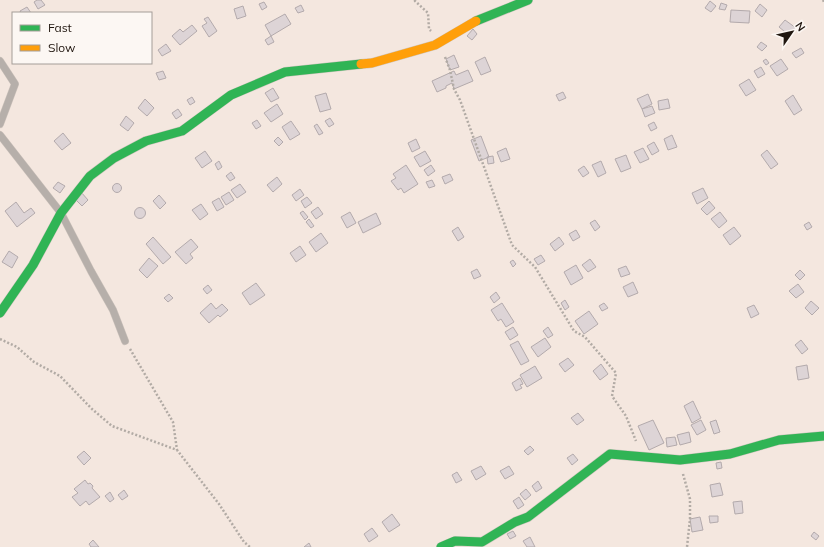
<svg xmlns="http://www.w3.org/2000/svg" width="824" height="547" font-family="Mulish,sans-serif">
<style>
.building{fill:#ddd4d6;stroke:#b3aaac}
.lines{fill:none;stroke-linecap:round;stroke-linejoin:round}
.lane-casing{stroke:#d0c6bf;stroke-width:8}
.fast-casing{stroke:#d0c6bf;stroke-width:10}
.slow-casing{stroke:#d0c6bf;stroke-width:10}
.path{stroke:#b2aba5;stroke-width:2.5;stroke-dasharray:2 2;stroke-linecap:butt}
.lane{stroke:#b6afaa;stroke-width:7}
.fast{stroke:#30b455;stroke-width:9}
.slow{stroke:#ff9f0a;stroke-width:9}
</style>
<rect width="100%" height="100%" fill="#f4e7df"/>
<path class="building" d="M37 0H41L45 5 38 9 34 2Z
M710 1 716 6 711 12 705 8Z
M264 2 267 7 262 10 259 4Z
M721 3 727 5 725 10 719 9Z
M760 4 767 10 762 17 755 11Z
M301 5 304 11 298 13 295 8Z
M243 6 246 16 237 19 234 9Z
M27 7 31 13H21L20 11Z
M731 10 750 11 749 23 730 22Z
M285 14 291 24 271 36 265 25Z
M208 17 217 31 209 37 202 26 207 23 204 19Z
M785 20 796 28 790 36 779 27Z
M192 25 197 31 180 45 172 36 180 29 183 32Z
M473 29 477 34 472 40 467 36Z
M271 36 274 42 268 45 265 40Z
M761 42 767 46 762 51 757 47Z
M166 44 171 51 162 56 158 50Z
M801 48 804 53 796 58 792 53Z
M454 55 459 67 450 70 446 59Z
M485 57 491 71 481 75 475 62Z
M766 59 769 63 766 65 763 61Z
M781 59 788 69 777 76 770 66Z
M761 67 765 74 758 78 754 71Z
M468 70 473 81 454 89 452 83 446 86V88L437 92 432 81 454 71 456 75Z
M163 71 166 78 159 80 156 73Z
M749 79 756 90 746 96 739 85Z
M273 88 279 98 271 102 265 93Z
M563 92 566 98 559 101 556 95Z
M326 93 331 109 320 112 315 96Z
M648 94 652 104 642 109 637 99Z
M793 95 802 110 794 115 785 101Z
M192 97 195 102 190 105 187 100Z
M145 99 154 108 147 116 138 108Z
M668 99 670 108 659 110 658 101Z
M277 104 283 114 271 122 264 113Z
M652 106 655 113 645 117 642 109Z
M178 109 182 115 176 119 172 113Z
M126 116 134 123 128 131 120 125Z
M330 118 334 124 329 127 325 121Z
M257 120 261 126 256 129 252 123Z
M291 121 300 134 290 140 282 127Z
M654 122 657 128 651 131 648 125Z
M317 124 323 133 319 135 314 126Z
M63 133 71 143 62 150 54 141Z
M672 135 677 147 668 150 664 139Z
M481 136 489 157 479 161 471 140Z
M278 137 283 142 279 146 274 141Z
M416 139 420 148 412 152 408 143Z
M654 142 659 151 652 155 647 146Z
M506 148 510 159 501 162 497 152Z
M643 148 649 159 640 163 634 152Z
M767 150 778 164 771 169 761 155Z
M205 151 212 161 202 168 195 158Z
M425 151 431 161 420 167 414 157Z
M626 155 631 168 621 172 615 159Z
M493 156 494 163 488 164 487 157Z
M219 161 222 167 218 170 215 164Z
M601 161 606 173 598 177 592 165Z
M406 165 418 184 404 193 401 188 398 190 391 181 396 178 393 174Z
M431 165 435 171 428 176 424 170Z
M584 166 589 173 583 177 578 170Z
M231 172 235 178 230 181 226 176Z
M450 174 453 180 445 184 442 177Z
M277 177 282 184 273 192 267 185Z
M432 180 435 186 429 188 426 182Z
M58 182 65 186 60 193 53 188Z
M112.5 188a4.5 4.5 0 1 1 9 0a4.5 4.5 0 1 1-9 0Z
M240 184 246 192 237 198 231 190Z
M703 188 708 198 697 204 692 193Z
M300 189 304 195 296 201 292 195Z
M81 192 88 200 82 206 76 200Z
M229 192 234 200 226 205 221 197Z
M159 195 166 203 160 209 153 201Z
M307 197 312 203 305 208 301 201Z
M219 198 224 207 217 211 212 202Z
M709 201 715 208 707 215 701 209Z
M16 202 24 213 31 208 35 213 17 227 5 211Z
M201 204 208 214 200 220 192 210Z
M318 207 323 214 316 219 311 212Z
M134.5 213a5.5 5.5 0 1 1 11 0a5.5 5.5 0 1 1-11 0Z
M303 211 308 217 305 220 300 213Z
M350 212 356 223 347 228 341 217Z
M720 212 727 221 719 228 711 219Z
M376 213 381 224 363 233 358 222Z
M309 219 314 226 311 228 306 222Z
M595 220 600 227 595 231 590 223Z
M809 222 812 227 807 230 804 225Z
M458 227 464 237 458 241 452 231Z
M734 227 741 236 730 245 723 235Z
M576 230 580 237 573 241 569 234Z
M321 233 328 243 316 252 309 242Z
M153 237 171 257 163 264 146 244Z
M559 237 564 244 555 251 550 244Z
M191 239 198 247 190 254 193 258 186 264 175 252Z
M300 246 306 255 296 262 290 253Z
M9 251 18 257 12 268 2 262Z
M541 255 545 261 538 265 534 259Z
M149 258 158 266 147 278 139 270Z
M590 259 596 267 588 272 582 265Z
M513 260 516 264 513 267 510 262Z
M576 265 583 278 571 285 564 272Z
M626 266 630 274 621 277 618 269Z
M477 269 481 276 474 279 471 272Z
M800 270 805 275 800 280 795 275Z
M633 282 638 293 628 297 623 287Z
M256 283 265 295 250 305 242 293Z
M798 284 804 292 796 298 789 291Z
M208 285 212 290 207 294 203 289Z
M496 292 500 298 494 303 490 297Z
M169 294 173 298 168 302 164 298Z
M565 300 569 307 565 310 561 303Z
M811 301 819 308 812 315 805 308Z
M211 303 216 309 222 304 228 310 220 317 218 315 209 323 200 313Z
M502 303 514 322 506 327 501 319 498 321 491 310Z
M604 303 608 308 602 311 599 306Z
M754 305 759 314 751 318 747 308Z
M589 311 598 324 584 334 575 321Z
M513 327 518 335 510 340 505 332Z
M548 327 553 335 548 338 543 331Z
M545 338 551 347 538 357 531 347Z
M801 340 808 349 802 354 795 345Z
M518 341 529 361 521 365 510 345Z
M568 358 574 365 565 372 559 364Z
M601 364 608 374 600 380 593 371Z
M807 365 809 378 798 380 796 367Z
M535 366 542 378 527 387 520 375Z
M520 378 523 384 520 385 522 388 516 391 512 383Z
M693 401 701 418 692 423 684 406Z
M578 413 584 420 577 425 571 418Z
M653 420 664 443 649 450 638 426Z
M701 420 706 430 697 435 691 425Z
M716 420 720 432 714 434 710 422Z
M689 432 691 442 680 445 677 435Z
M675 437 677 445 667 447 666 438Z
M530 446 534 450 528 455 524 451Z
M84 451 91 458 84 465 77 457Z
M573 454 578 460 572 465 567 458Z
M721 462 722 468 717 469 716 463Z
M481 466 486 474 476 480 471 471Z
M509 466 514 474 505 479 500 471Z
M457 472 462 480 456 483 452 475Z
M85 480 88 484 90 483 93 486 92 488 100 497 89 505 86 501 80 506 72 497 78 493 74 489Z
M538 481 542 488 536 492 532 486Z
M720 483 723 495 712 497 710 485Z
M526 489 531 495 525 500 520 494Z
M124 490 128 496 122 500 118 495Z
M110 492 114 499 110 502 105 496Z
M519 497 524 505 518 509 513 501Z
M742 501 743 513 735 514 733 502Z
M392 514 400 525 389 532 382 522Z
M709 516H718V522L710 523Z
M700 517 703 530 692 532 690 519Z
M372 528 378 536 369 542 364 534Z
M513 531 516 536 510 539 507 534Z
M814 532 819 536 816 540 811 536Z
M530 537 535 547H527L523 541Z
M93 540 99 547H91L89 544Z
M309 543 311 547H304Z"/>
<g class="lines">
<g class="lane-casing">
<path id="lane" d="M0 61 15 84 0 124
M0 135 61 213 91 271 113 310 125 341"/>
</g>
<g class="fast-casing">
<path id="fast" d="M476 21 528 0
M0 313 33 265 61 213 90 176 114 158 146 141 182 131 231 95 285 72 361 64
M441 547 455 541 482 542 515 522 528 517 610 454 680 460 730 454 779 440 824 436"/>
</g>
<g class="slow-casing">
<path id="slow" d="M361 64 372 63 435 45 476 21"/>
</g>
<path class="path" d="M415 0V1L428 13 429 29 431 31
M823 0 824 2
M445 57 450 70 454 89 460 100 512 245 535 267 574 331 585 337 616 373 612 396 626 416 636 441
M0 339 17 347 34 362 60 376 92 409 112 426 177 450 219 504 244 542 250 547
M130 349 173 422 177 450
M683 474 690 499V519L687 547"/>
<use href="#lane" class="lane"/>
<use href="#fast" class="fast"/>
<use href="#slow" class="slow"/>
</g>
<rect x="12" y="12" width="140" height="52" fill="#fcf7f3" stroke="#a49d98"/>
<rect x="20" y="25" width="20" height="6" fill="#30b455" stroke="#a49d98"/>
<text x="48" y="32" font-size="12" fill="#20160f">Fast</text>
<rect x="20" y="45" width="20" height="6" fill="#ff9f0a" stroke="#a49d98"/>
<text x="48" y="52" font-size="12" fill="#20160f">Slow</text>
<g transform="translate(792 32) rotate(56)" stroke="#fcf7f3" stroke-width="3" paint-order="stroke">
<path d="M0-3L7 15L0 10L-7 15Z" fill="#20160f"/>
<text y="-6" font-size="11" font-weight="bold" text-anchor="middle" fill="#20160f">N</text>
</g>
</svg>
